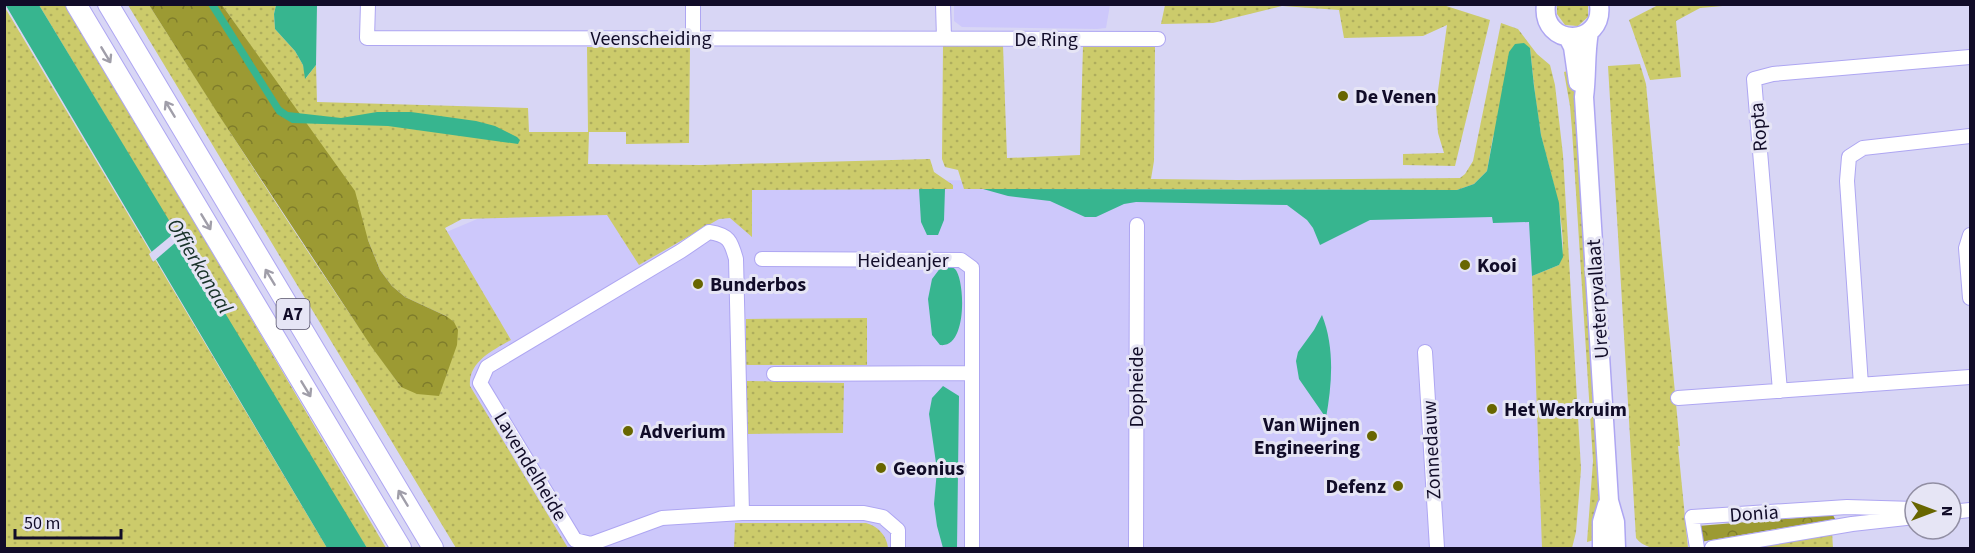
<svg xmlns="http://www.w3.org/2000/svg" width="1975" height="553" font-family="'Source Sans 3',sans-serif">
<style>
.built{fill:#cdc8fb}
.grass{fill:url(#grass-dots)}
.forest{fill:url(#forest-crowns)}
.water{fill:#37b58f}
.pier{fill:#d8d6f5}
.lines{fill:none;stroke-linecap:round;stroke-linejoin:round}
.minor-casing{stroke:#aea6f2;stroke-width:16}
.major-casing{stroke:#aea6f2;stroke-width:21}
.highway-casing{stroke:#aea6f2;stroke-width:22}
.minor{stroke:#fff;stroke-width:14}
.major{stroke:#fff;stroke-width:18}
.highway{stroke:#fff;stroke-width:20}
.oneway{stroke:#a09ea9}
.poi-dot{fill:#686600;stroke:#e6e5f5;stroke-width:2}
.labels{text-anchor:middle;stroke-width:6;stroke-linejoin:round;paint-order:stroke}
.shield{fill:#e6e5f5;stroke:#514d66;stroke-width:1.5}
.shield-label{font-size:18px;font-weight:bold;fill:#110c28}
.street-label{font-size:20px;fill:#110c28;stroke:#e6e5f5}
.poi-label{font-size:20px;font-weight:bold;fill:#110c28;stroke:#e6e5f5;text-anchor:start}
.water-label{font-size:21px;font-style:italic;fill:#173128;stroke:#e6e5f5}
</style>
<defs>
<pattern id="grass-dots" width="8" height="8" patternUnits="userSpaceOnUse" patternTransform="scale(1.5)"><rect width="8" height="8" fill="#cccb6b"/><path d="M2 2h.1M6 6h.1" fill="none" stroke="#aead5d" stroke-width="1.8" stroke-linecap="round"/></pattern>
<pattern id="forest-crowns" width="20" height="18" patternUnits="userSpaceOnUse" patternTransform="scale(1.5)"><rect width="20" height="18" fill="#9c9a33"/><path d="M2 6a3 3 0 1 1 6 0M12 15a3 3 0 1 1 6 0" fill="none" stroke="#7e7c2b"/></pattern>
</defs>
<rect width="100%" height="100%" fill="#d8d6f5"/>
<path class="built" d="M954 5V4L1110 5 1106 28 1097 29 962 27 954 21Z
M572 179 1540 182 1560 548H493L330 281Z"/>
<path class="grass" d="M1660 4 1734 5 1700 8 1676 21 1681 77 1650 80 1629 20Z
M39 5H67L386 548H367L342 510Z
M128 5H149C231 133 312 263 401 387L446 316 405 297 392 286 380 270 368 240 299 115 222 5H276L274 14 275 29 295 51 303 65 306 78 316 65 317 102 528 108 529 132H588L587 47 690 48 689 143 626 144V132H589L588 164 701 165 930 159 934 172 953 185V189L752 190V237L730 218 719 219 639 265 607 215 462 219 445 228 511 340C493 350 468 362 470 386L568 548H456Z
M1165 5 1440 4 1490 20 1455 166 1403 165V154L1444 153 1438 133 1436 105 1447 25 1423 36 1344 38 1339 10 1282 6 1213 23 1161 24Z
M1557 5H1588V17L1578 26 1565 25 1557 14Z
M4 6 327 548H5Z
M1501 23 1518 29 1537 54 1550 65 1555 85 1563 155 1581 469 1576 532 1572 548H1542L1532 276 1559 265C1572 237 1548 166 1541 135 1536 106 1533 77 1530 48L1493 137 1487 171 1474 184 1457 190 964 189 958 170 945 167 942 159 943 45H1003L1007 158 1080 155 1083 46 1155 47 1154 161 1151 179 1237 180 1460 178 1465 174 1473 161Z
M1640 64 1646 84 1680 446H1678L1688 548C1671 548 1647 553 1636 538L1608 66Z
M1571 70 1580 112 1601 462 1598 539 1587 542 1593 461 1572 130 1570 106 1564 72Z
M867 318V365H746V319Z
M747 381 844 383 843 433 747 434Z
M735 523H866C878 526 887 536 888 548H734Z
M1832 532 1833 548H1740Z"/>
<path class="forest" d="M149 5H222L355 191 368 240 380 270 392 286 405 297 446 316 454 322 458 330 457 345 439 396 417 394 401 387 371 346 220 117Z
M1833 515 1835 519 1700 542 1698 526Z"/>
<path class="water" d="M5 4 39 5 367 548H327Z
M208 5H217L281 107 288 112 341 118 377 112H411L476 121 495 126 517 137 520 140 518 144 388 126 292 123 277 114Z
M276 5H317L316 65 305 79 303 65 295 51 275 29 274 14Z
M1524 43 1530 48 1534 86 1541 135 1559 203 1563 257 1559 265 1532 276 1529 222 1493 223 1492 217 1370 220 1320 245 1313 228 1307 220 1287 205 1136 202 1124 204 1096 217H1085L1050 201 1008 196 983 189 1457 190 1474 184 1487 171 1509 52 1515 44Z
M919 189H945L944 220 938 235H927L921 222Z
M941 267C946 267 951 266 955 269 965 279 968 349 940 345L932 335 928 299 932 279Z
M1322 315C1335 348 1332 384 1326 418L1299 379 1296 361 1298 352 1314 330Z
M943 386 959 396 957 548H943L937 526 934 504 937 470 929 414 932 398Z"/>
<path class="pier" d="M178 230 182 237 153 262 149 254Z"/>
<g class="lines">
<g class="minor-casing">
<path id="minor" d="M368 4 367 38 1158 39
M943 4 944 38
M693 38V4
M1970 235 1966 248 1970 298
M762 259 961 260 972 268V548
M1425 352 1437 548
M774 374 972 373
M1861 385 1847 181 1849 157 1863 148 1970 136
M1780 391 1754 79 1773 74 1970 57
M1678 398 1970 377
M1951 512 1970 510
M742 513 736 259C731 241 729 235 709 232L681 251 487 367 480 383 575 540 591 544 662 518 742 513H864L883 517 898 530V548
M1136 548 1137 225
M1697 548 1692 517 1847 507 1915 509
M1712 548 1852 524 1915 517"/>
</g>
<g class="major-casing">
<path id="major" d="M1546 4C1540 48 1605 48 1599 4
M1589 32C1585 54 1587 75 1584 97L1609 501 1615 522 1616 548
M1568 37 1573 47 1578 82
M1602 548V522L1607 505"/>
</g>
<g class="highway-casing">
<path id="highway" d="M76 4 401 548
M108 4 433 548"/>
</g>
<use href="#minor" class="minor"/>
<use href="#major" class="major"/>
<use href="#highway" class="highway"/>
</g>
<defs><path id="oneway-shaft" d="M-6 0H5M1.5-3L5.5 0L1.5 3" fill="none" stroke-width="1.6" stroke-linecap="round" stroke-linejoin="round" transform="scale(1.5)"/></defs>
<g class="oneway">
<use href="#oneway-shaft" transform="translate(106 55) rotate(59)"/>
<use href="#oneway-shaft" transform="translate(170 109) rotate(-121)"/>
<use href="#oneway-shaft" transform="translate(206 222) rotate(59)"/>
<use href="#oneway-shaft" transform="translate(270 277) rotate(-121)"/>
<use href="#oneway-shaft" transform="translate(306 389) rotate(59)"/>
<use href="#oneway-shaft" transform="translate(403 498) rotate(-121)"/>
</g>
<g class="poi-dot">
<circle cx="1343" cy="96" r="6"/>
<circle cx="1465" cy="265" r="6"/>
<circle cx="698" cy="284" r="6"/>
<circle cx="1492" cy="409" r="6"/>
<circle cx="628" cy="431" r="6"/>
<circle cx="1372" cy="436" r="6"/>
<circle cx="881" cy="468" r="6"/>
<circle cx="1398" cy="486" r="6"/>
</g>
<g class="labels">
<rect class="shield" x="276.5" y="299" width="33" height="30" rx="4.5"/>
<g class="shield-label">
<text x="293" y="320">A7</text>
</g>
<g class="street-label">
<text x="651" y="45">Veenscheiding</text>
<text x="1046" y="46">De Ring</text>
<text transform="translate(1758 127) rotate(-95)" y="7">Ropta</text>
<text x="903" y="267">Heideanjer</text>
<text transform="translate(1597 299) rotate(-94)" y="7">Ureterpvallaat</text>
<text transform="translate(1136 387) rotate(-90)" y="7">Dopheide</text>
<text transform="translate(1431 450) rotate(-93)" y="7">Zonnedauw</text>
<text transform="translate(531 466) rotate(59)" y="7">Lavendelheide</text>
<text transform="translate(1754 513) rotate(-4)" y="7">Donia</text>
</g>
<g class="poi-label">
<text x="1355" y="103">De Venen</text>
<text x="1477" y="272">Kooi</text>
<text x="710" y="291">Bunderbos</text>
<text x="1504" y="416">Het Werkruim</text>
<text x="1360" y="431" text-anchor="end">Van Wijnen<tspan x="1360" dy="23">Engineering</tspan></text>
<text x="640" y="438">Adverium</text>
<text x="893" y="475">Geonius</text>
<text x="1386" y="493" text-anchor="end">Defenz</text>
</g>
<g class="water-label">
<text transform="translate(200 266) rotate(59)" y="7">Offierkanaal</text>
</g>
</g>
<rect width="1975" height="553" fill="none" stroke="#110c28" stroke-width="12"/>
<g transform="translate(1933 511) rotate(90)"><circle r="28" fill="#e6e5f5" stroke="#918ea3" stroke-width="1.5"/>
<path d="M0-4.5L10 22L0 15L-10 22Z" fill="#686600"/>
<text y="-9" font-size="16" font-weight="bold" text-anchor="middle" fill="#110c28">N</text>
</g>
<path d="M15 529v9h106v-9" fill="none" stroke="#110c28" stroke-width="3"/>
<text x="24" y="529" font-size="18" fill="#110c28" stroke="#e6e5f5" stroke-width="4.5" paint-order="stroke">50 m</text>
</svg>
